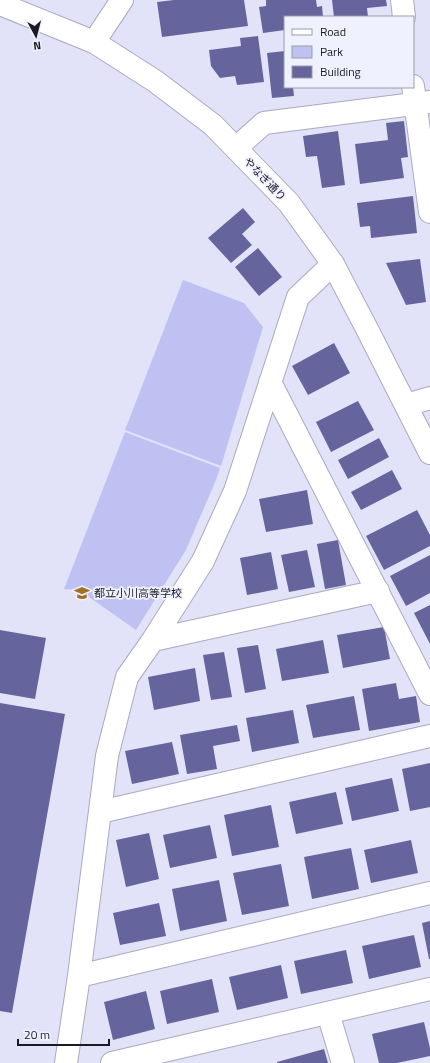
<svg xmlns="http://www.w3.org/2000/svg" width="430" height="1063" font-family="'Titillium Web','Noto Sans JP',sans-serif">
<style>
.green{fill:#c0c1f3}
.building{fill:#66649c}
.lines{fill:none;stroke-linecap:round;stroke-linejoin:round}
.street-casing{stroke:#a9aabe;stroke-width:24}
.secondary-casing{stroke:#a9aabe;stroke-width:24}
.street{stroke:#fff;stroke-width:22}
.secondary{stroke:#fff;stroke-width:22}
.labels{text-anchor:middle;stroke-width:3.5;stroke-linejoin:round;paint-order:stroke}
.street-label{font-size:11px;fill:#1a1a22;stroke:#f0f1fe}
.poi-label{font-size:11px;fill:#1a1a22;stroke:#f0f1fe;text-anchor:start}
</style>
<rect width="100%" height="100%" fill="#e2e3f8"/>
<path class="green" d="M183 280 244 303 263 327 221 466 125 430Z
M125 432 220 468 216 480 186 550 136 630 79 590 64 589Z"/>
<path class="building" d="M174 0H244L248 26 162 37 157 2Z
M266 0H316L317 7 322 6 323 17H285V30L263 33 259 7 266 6Z
M332 0H386L387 6 367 8 368 17H334Z
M258 36 264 82 237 85 235 76 220 78 211 66 209 50 241 46 240 38Z
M285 51V87H293L294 96 272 98 267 53Z
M404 121 408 157 401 158 404 178 360 184 355 144 388 140 386 123Z
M338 131 345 185 322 188 317 156 306 157 303 136Z
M413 196 417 233 371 238 370 226 360 227 357 203Z
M243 208 255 222 242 234 252 245 231 263 208 238Z
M258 248 282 277 259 296 235 267Z
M420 259 426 302 406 305 386 263Z
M334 343 350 373 308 395 292 366Z
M358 401 374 430 331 452 316 422Z
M379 438 389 457 348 479 338 460Z
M392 470 402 489 361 510 351 492Z
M307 490 313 524 266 532 259 499Z
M417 510 430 535V546L384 570 366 536Z
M338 540 346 585 325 589 317 544Z
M307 550 315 587 289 592 281 555Z
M271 552 278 589 247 595 240 558Z
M430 555V593L406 606 390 576Z
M430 605V644L414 613Z
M384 627 390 659 343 668 337 635Z
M0 630 46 638 35 699 0 693Z
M323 640 329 673 282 681 276 649Z
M258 645 266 689 245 693 237 648Z
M224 652 232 697 211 700 203 655Z
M195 668 200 701 154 710 148 677Z
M396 683 399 699 416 696 420 722 369 731 362 689Z
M354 696 360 730 313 738 306 705Z
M0 703 65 714 12 1013 0 1011Z
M293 710 299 743 252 752 246 718Z
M237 725 240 741 213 746 217 769 187 774 180 735Z
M172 742 179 774 132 784 125 751Z
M430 763V807L410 811 402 769Z
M392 778 399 811 352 821 345 788Z
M336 792 343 824 296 834 289 802Z
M271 805 279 847 232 856 224 815Z
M210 825 217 858 170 868 163 835Z
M149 833 159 879 126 887 116 840Z
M411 840 418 873 371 883 364 850Z
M351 848 359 889 312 899 304 857Z
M281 864 289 906 242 915 233 873Z
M219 880 227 921 180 931 172 889Z
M159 903 166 936 120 945 113 913Z
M430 921V959H429L422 923Z
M414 935 421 967 369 979 362 946Z
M346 950 353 983 301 994 294 961Z
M281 965 288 998 237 1010 229 977Z
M212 979 219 1012 167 1024 160 991Z
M146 991 155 1029 113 1040 104 1002Z
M424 1022 430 1048V1056L397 1063H379L372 1034Z
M324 1049 328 1063H277V1062Z"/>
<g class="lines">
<g class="street-casing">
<path id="street" d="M402 0 404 17
M413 86 430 212
M236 148 264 123 430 102
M270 382 430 694
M406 405 430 398
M153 640 378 591
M100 812 430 736
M79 976 430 893
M328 1013 343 1063
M66 1063 79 976 107 756 127 677 153 640 203 561 235 491 298 297 333 264"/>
</g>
<g class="secondary-casing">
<path id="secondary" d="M0 4 94 42 155 81 213 125 289 203 333 264 367 329 430 453
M94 42 122 0
M112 1063 430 989"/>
</g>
<use href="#street" class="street"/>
<use href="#secondary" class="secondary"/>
</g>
<defs>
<g id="school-bare" transform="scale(1.2)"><path d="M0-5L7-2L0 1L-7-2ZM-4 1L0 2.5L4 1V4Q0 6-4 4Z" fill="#a27126" stroke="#f0f1fe" stroke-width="2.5" paint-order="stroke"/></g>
</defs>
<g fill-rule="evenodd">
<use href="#school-bare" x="82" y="593"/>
</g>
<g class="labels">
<g class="street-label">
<text transform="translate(265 179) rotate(46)" y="4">やなぎ通り</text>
</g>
<g class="poi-label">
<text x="94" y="597">都立小川高等学校</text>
</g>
</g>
<rect x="284" y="16" width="130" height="72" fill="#f0f1fe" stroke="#9a9ba6"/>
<rect x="292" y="29" width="20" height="6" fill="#ffffff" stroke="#9a9ba6"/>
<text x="320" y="36" font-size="12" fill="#1a1a22">Road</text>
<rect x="292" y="46" width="20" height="12" fill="#c0c1f3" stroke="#9a9ba6"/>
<text x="320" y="56" font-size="12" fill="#1a1a22">Park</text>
<rect x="292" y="66" width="20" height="12" fill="#66649c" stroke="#9a9ba6"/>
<text x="320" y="76" font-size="12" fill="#1a1a22">Building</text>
<g transform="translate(36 36) rotate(173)" stroke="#f0f1fe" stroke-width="3" paint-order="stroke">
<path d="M0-3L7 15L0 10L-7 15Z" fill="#1a1a22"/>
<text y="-6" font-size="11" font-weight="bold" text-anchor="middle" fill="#1a1a22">N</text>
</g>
<path d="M18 1039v6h91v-6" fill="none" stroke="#1a1a22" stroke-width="2"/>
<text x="24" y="1039" font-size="12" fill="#1a1a22" stroke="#f0f1fe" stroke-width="3" paint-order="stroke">20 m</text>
</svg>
